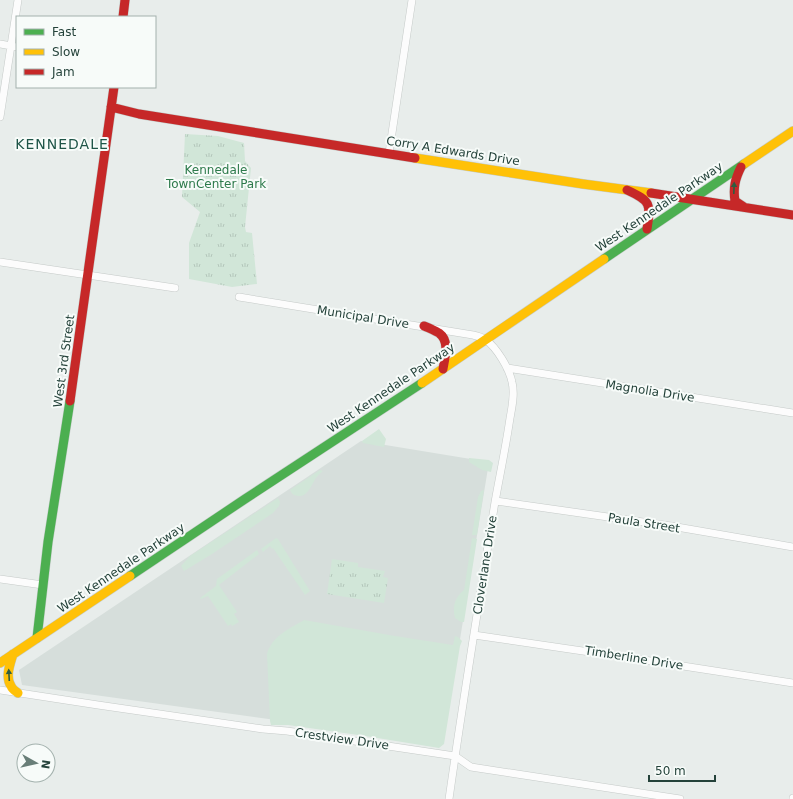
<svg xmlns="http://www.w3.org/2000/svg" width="793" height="799" font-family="'DejaVu Sans',sans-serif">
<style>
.built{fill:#d6dedb}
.grass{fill:#d1e6d8}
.park{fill:url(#park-tufts)}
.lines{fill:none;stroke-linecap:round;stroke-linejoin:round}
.street-casing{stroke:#c5cac8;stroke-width:8}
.fast-casing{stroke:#c3cbc8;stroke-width:10}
.slow-casing{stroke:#c3cbc8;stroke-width:10}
.jam-casing{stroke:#c3cbc8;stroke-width:10}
.street{stroke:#fcfcfc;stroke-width:7}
.fast{stroke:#4caf50;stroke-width:9}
.slow{stroke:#ffc107;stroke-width:9}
.jam{stroke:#c62828;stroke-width:9}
.oneway{fill:#2e5d40}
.labels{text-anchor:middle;stroke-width:4;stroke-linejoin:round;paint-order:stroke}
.street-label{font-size:12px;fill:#24423a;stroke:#f7fbf9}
.park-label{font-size:12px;fill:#2d7a4b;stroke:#f7fbf9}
.quarter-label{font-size:14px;letter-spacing:1px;fill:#1f5548;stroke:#f7fbf9}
</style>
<defs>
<pattern id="park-tufts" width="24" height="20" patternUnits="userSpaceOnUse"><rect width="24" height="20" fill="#d1e6d8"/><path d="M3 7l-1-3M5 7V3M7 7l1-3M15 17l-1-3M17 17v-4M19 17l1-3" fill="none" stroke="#b3c6ba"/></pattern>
</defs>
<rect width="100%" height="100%" fill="#e8edeb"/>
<path class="built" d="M361 441 489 462 443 743 22 685 19 670Z"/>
<path class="grass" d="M379 429 386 439 384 447 363 443 362 441Z
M469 458 489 460 493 463 491 472 482 470 469 462Z
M320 470 323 471C321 473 318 475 316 478 311 485 308 497 298 496 293 495 292 494 290 490Z
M484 490 477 535H472L478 497 481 491Z
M278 498 280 502 279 506 273 513 212 554 184 571 181 566 190 556Z
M276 538 278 539 310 591 305 595 273 548 272 549 270 546 263 552 261 549Z
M472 538 477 539 464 622H461L455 618C452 607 455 597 464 590Z
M257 550 259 554 219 585 237 612 234 614 239 622 232 626 231 624 228 626 208 596 201 599 200 598 216 586 217 579Z
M304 620 395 636 453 645 455 636 458 637 462 641 460 646 444 744 439 748 433 747 365 736 288 725H271L270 721 267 654C272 636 289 629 304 620Z"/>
<path class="park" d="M185 134 218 136 244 143 245 161 251 168 245 227 246 232 252 233 257 284 232 287 189 279V243L200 212 182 197Z
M332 559 358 563V567L385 571 383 577 388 578 384 603 327 594Z"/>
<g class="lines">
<g class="street-casing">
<path id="street" d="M0 44 17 47
M0 117 18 0
M389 153 412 0
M0 262 175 288
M239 297 473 335C477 336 481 337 485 339 497 348 509 368 512 382 515 394 512 407 510 418 506 446 500 474 495 502 479 601 463 700 449 799
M507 368 793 413
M496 501 671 526 793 547
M0 579 43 585
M474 635 644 660 793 683
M0 690 98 705 263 729 287 731 455 756 471 767 680 799
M793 799V798"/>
</g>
<g class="fast-casing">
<path id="fast" d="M604 259 744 164
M130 576 245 499 422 383
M37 638 48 542 70 401"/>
</g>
<g class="slow-casing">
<path id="slow" d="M415 158 583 184 651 193
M744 164 793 131
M422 383 604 259
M13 654C10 664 5 677 11 686 12 689 15 691 18 693
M0 663 130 576"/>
</g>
<g class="jam-casing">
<path id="jam" d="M123 17 125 0
M111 107 139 114 415 158
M741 167C735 179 733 188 735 201L744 207
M627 190C651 201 651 204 647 229
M651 193 793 215
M424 326C429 328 434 330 439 333 450 341 445 357 443 369
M70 401 114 87"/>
</g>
<use href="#street" class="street"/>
<use href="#fast" class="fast"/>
<use href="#slow" class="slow"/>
<use href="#jam" class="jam"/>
</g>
<defs><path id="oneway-solid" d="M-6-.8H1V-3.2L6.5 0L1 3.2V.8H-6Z"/></defs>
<g class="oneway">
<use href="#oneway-solid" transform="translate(734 188) rotate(-88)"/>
<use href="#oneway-solid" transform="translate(9 675) rotate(-93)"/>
</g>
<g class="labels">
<g class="street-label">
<text transform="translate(453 151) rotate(9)" y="4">Corry A Edwards Drive</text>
<text transform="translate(659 207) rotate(-34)" y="4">West Kennedale Parkway</text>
<text transform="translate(363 317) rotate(9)" y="4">Municipal Drive</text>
<text transform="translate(64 361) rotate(-82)" y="4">West 3rd Street</text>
<text transform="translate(391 388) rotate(-34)" y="4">West Kennedale Parkway</text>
<text transform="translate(650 391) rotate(9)" y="4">Magnolia Drive</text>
<text transform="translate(644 523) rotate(9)" y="4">Paula Street</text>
<text transform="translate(485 565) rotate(-81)" y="4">Cloverlane Drive</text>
<text transform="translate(121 568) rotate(-34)" y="4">West Kennedale Parkway</text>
<text transform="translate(634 658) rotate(9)" y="4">Timberline Drive</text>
<text transform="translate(342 739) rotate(8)" y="4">Crestview Drive</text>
</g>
<g class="park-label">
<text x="216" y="174">Kennedale<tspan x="216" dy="14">TownCenter Park</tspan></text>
</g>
<g class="quarter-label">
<text x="62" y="149">KENNEDALE</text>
</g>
</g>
<rect x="16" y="16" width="140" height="72" fill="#f7fbf9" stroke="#a3b1ad"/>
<rect x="24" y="29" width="20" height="6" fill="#4caf50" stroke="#a3b1ad"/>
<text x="52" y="36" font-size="12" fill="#24423a">Fast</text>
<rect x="24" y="49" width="20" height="6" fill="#ffc107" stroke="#a3b1ad"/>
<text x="52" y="56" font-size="12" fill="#24423a">Slow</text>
<rect x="24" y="69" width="20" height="6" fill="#c62828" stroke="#a3b1ad"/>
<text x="52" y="76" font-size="12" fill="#24423a">Jam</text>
<g transform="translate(36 763) rotate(98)"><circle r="19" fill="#f7fbf9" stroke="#a3b1ad"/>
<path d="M0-3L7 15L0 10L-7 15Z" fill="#697e78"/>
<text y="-6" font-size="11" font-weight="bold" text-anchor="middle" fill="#24423a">N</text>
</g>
<path d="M649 775v6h66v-6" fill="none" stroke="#24423a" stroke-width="2"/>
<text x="655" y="775" font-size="12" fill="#24423a" stroke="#f7fbf9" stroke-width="3" paint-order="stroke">50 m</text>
</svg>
